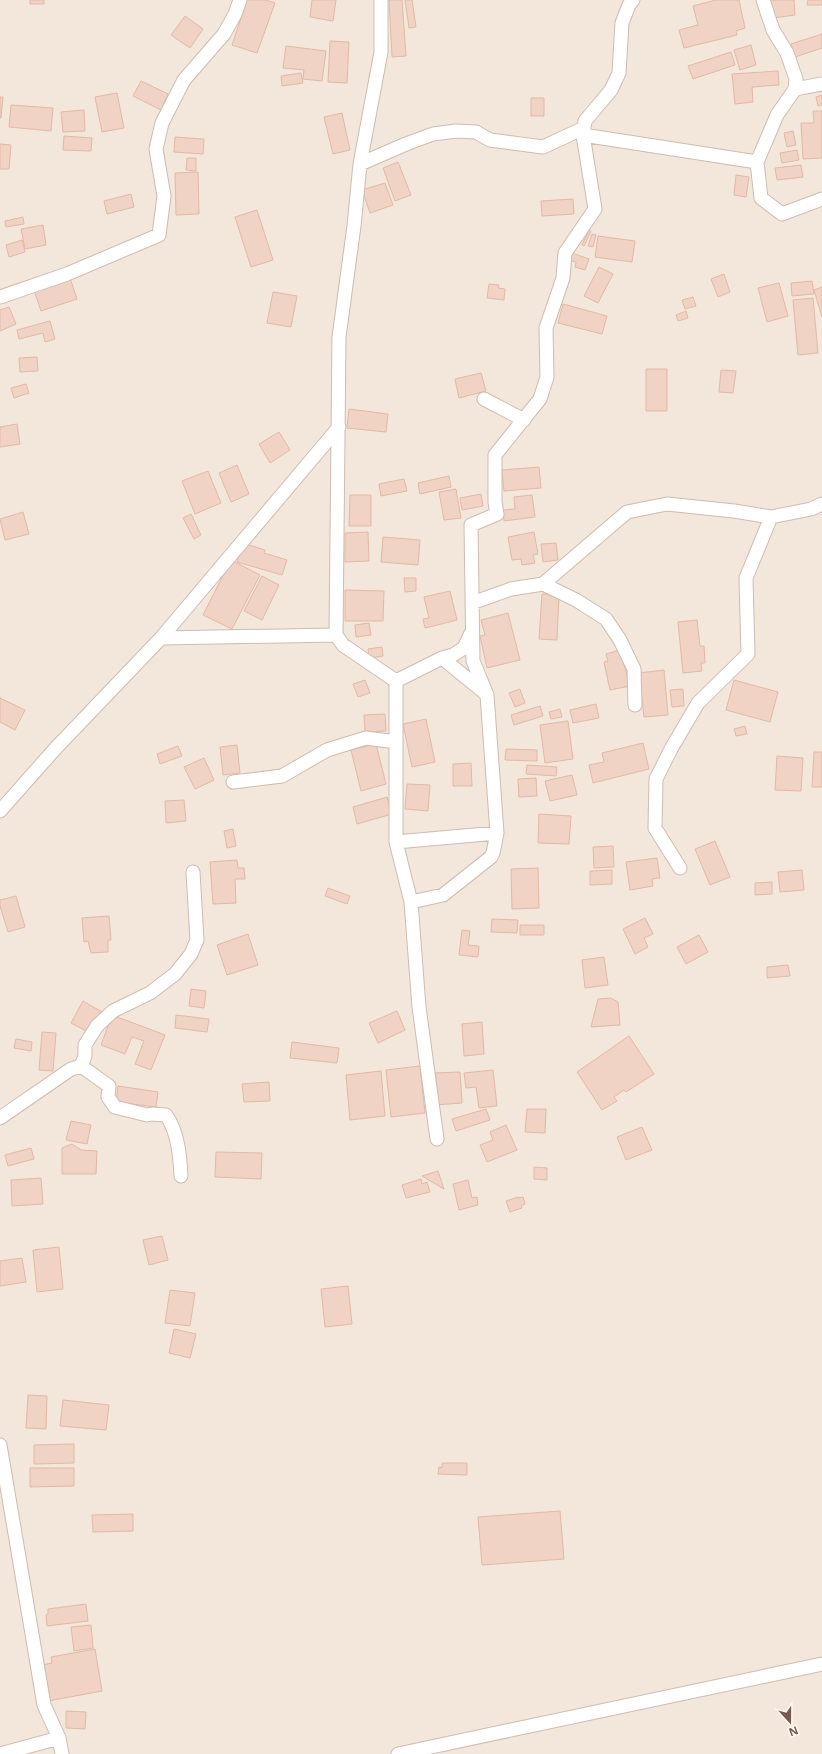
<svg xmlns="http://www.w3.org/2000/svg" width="822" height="1754" font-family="'Noto Sans',sans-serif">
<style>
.residential{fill:#f3e6da}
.building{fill:#f0d3c4;stroke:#e2b9a5}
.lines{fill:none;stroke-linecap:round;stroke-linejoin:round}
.minor-casing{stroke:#cebcb1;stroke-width:15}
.minor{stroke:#fff;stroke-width:13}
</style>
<rect width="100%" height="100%" fill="#fcf4eb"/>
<path class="residential" d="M0 0H822V1754H0Z"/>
<path class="building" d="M30 0H44V4H30Z
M247 0H266L275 3 257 53 232 45Z
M312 0H336L333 21 310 17Z
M389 0H402L406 56 392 57Z
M405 0H412L416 27 409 28Z
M716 0H739L745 28 736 31 737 35 684 48 679 30 698 25 693 6Z
M770 0H794L795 15 773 18Z
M808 0H822V5H807Z
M185 16 203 29 190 48 171 35Z
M822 34V48L795 57 791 44Z
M330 41 349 42 347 83 328 82Z
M751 45 756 65 740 70 734 50Z
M286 46 326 51 322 81 303 79 304 70 283 68Z
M731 52 735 65 693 79 688 66Z
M778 71 779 85 752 87 753 102 735 104 732 74Z
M301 73 303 83 282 86 281 76Z
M141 81 168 94 161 110 133 96Z
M117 93 124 128 102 132 95 97Z
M822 95V105L818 106 816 97Z
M0 97H3L1 118H0Z
M531 98H544V116H531Z
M11 105 53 108 51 131 9 127Z
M84 110 85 131 63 132 61 112Z
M813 111H822V158L803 159 801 123H814Z
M342 113 350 150 333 154 324 117Z
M793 131 796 145 787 147 784 133Z
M64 136 92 138 91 151 63 150Z
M175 137 204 139 203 154 174 152Z
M0 144 11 145 9 169H0Z
M797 150 799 160 782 163 780 153Z
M187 158H196V171L186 170Z
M398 162 411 195 395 201 383 168Z
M801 165 803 177 777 180 775 168Z
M198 172 199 214 176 215 175 173Z
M736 175 749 177 746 197 734 195Z
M385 183 393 205 370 213 362 190Z
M131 194 134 207 107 214 104 201Z
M573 199 574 214 542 216 541 201Z
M257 210 273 260 251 267 235 217Z
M23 217 24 224 6 227 5 221Z
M43 225 46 245 25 249 21 229Z
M589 230 591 231 584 246 582 245Z
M592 234 596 235 593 247 588 246Z
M598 236 635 241 632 262 595 257Z
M22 240 25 252 9 257 6 245Z
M572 253 589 259 585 270 575 267 576 262 569 260Z
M599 267 613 274 598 303 584 296Z
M724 274 730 292 718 297 711 279Z
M70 278 77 299 41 311 34 290Z
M812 281 814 294 792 296 791 283Z
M779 283 788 316 767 322 758 288Z
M489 284 499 285 498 288 505 289 504 300 487 298Z
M822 287V317L814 290Z
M273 292 297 296 291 327 267 323Z
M693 297 696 306 685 309 682 300Z
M813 298 818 353 798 355 793 300Z
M563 304 607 316 602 334 558 323Z
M9 307 16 324 0 331V310Z
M686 311 688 318 678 321 676 315Z
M50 321 55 339 45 342 43 333 19 339 17 330Z
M37 357 38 371 20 372 19 358Z
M646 369H667V411H646Z
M721 370 736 371 733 393 719 392Z
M481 373 486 391 459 398 455 379Z
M26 384 29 393 14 398 11 388Z
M349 409 388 414 386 432 347 428Z
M17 424 20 444 0 447V427Z
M279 432 290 450 270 463 259 444Z
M237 465 249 494 231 502 219 473Z
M539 467 541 488 504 491 502 470Z
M208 471 221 503 195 514 182 481Z
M449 476 451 487 420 494 418 483Z
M404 479 407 491 381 496 379 484Z
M456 489 461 518 444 520 439 492Z
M481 494 483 506 462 510 460 498Z
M350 495H371V526H349Z
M532 495 535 517 504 521 503 510 515 509 514 497Z
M23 512 29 534 5 540 0 519Z
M191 514 201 535 194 539 183 518Z
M368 532 369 561 345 562V533Z
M534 532 538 554 533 555 535 563 522 565 521 559 512 560 508 537Z
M383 537 420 540 418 565 381 562Z
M243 543 265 550 264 553 287 560 282 575 237 562Z
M556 543 558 560 543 562 541 544Z
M231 560 260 575 232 629 203 615Z
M262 576 279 585 262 620 244 611Z
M404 578H416V591L405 592Z
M345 590 384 591 383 621H345Z
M450 591 457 620 425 628 423 619 429 618 424 597Z
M542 594 559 595 557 640 539 639Z
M508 613 520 660 487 668 480 636 485 635 481 620Z
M697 620 700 646H704L705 663H701L702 671 683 673 678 622Z
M369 623 371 635 356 637 355 625Z
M382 647 383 656 369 658 368 649Z
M620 650 630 686 610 690 604 662 608 661 606 654Z
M664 670 668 715 644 717 639 673Z
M365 680 370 693 358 697 353 684Z
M734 680 778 692 770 722 726 710Z
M520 689 525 703 515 707 509 693Z
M683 689 684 706 672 707 670 690Z
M0 698 25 710 15 730 0 722Z
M596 704 599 718 573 723 570 710Z
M540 706 543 716 514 725 511 715Z
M560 709 562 717 551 719 549 712Z
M385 714 386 731 365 732 364 715Z
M426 719 435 762 412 767 403 724Z
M568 721 573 759 545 763 540 725Z
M745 726 747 734 736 736 734 729Z
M643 743 649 769 593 783 589 765 604 762 602 753Z
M376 744 386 784 361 791 351 750Z
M237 745 240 773 223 775 220 747Z
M178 746 182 756 160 764 157 754Z
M506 749 537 750V761L505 760Z
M814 752H822V787H812Z
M777 756 803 758 801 791 775 790Z
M204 758 214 780 195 789 184 767Z
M471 763 472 786H453V764Z
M527 765 557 767 556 776 526 774Z
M572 775 577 795 550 801 545 781Z
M536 778 537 796 519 797 518 779Z
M407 784 430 785 428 811 405 809Z
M387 797 392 814 357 824 353 807Z
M184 800 186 821 166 823 165 801Z
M539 814 571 816 569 844 538 843Z
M233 829 236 846 227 848 224 831Z
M715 841 730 877 710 885 695 849Z
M613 846 614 867 594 868 593 847Z
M657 858 660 878 652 879 653 886 630 890 626 862Z
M237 860 238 868H244L245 879H235L236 903 213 904 210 862Z
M538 868 539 908 512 909 511 869Z
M612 870V884L590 885V871Z
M802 870 804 890 780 892 778 872Z
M772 882V894L755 895V883Z
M328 888 350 896 347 904 325 896Z
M16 896 25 927 8 932 0 906V900Z
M109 916 111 940H108V952L91 953 88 941 84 942 82 918Z
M645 918 653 934 644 938 648 947 635 954 623 929Z
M492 919 518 920 517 933 491 932Z
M520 925H544V935H520Z
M462 930 470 931 468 945 479 946 478 957 459 955Z
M248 934 258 965 227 975 217 945Z
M699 935 708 952 686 964 677 947Z
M604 957 608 985 585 988 582 960Z
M788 965 790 976 767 978V967Z
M191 989 206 991 204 1008 189 1006Z
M611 998 618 1002 620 1025 591 1027 598 999Z
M83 1001 102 1012 90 1033 71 1023Z
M397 1011 405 1030 378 1043 369 1023Z
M112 1015 165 1035 151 1070 135 1064 144 1041 132 1037 125 1054 101 1045Z
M176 1015 209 1019 207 1032 175 1028Z
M482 1022 484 1054 464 1056 462 1024Z
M42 1032 56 1033 53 1071 39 1070Z
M629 1036 654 1074 626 1092 624 1090 614 1097 617 1101 602 1110 577 1072Z
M16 1039 32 1042 31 1051 14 1048Z
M292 1042 339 1048 337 1063 290 1058Z
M420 1066 425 1113 391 1117 386 1070Z
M493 1070 497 1106 479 1108 476 1087 466 1088 464 1073Z
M381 1071 385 1116 350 1120 346 1075Z
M460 1072 462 1103 435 1105 433 1073Z
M269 1082 270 1101 244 1102 242 1084Z
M118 1086 158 1092 156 1107 116 1102Z
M486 1109 490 1120 456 1131 452 1119Z
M527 1109H546L545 1133 525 1132Z
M71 1121 91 1125 87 1144 66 1140Z
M506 1125 517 1150 487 1162 480 1145 493 1140 490 1132Z
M642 1127 652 1150 626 1160 617 1137Z
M72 1144 81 1150 97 1151 96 1174H62V1148Z
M31 1148 34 1159 8 1166 5 1155Z
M216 1152 262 1153 261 1179 215 1177Z
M534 1167 547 1168V1180L534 1179Z
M438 1171 444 1189 422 1176Z
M41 1178 43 1204 12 1206 11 1180Z
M421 1179 422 1184 427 1182 430 1192 406 1198 402 1185Z
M468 1180 472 1198 477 1197 478 1205 459 1210 453 1184Z
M518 1197V1198L523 1197 525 1204 521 1206 522 1208 510 1212 506 1201Z
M162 1236 168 1260 149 1265 143 1240Z
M59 1247 63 1289 37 1292 33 1250Z
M22 1258 26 1282 0 1286V1261Z
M348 1286 352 1324 325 1327 321 1289Z
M170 1290 195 1293 190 1326 165 1323Z
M174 1329 196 1334 190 1358 169 1353Z
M28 1395 47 1396 46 1429 26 1428Z
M63 1400 109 1405 106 1430 60 1426Z
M74 1444V1463L34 1464V1445Z
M442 1463H467V1475L438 1474 439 1467 442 1468Z
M30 1468H74V1486L30 1487Z
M560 1511 564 1559 482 1565 478 1517Z
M133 1514V1531L93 1532 92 1515Z
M86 1604 88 1621 47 1626 46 1615 48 1614V1609Z
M91 1625 93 1648 74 1651 71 1627Z
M95 1649 102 1691 48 1701 42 1665 52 1663 51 1657Z
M66 1711 86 1712 85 1729 66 1728Z"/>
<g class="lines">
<g class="minor-casing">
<path id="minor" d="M381 0V52L360 164 354 226 339 337 336 635 343 645 396 681
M763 0 773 30 787 53 796 79 795 89 777 115 757 162 761 198 782 214 822 199
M795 89 822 84
M583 135 757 162
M360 164 406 144 433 134 456 131 476 132 490 140 543 147 584 128
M0 297 67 274 159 235 164 196 156 149 162 123 184 80 224 34 235 14 240 0
M484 399 524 420
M543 584 627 512 667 504 734 511 771 517 811 509 822 504
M472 603 511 589 543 584 576 600 606 619 620 640 634 669 635 705
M161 638 336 635
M442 658 485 693
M396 681V842L411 902 419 1007 437 1139
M396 681 442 658 453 655 464 648 471 633
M233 782 282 776 327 750 366 738 396 742
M0 811 54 750 161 638 339 427
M396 842 497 833
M680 868 655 828 656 779 671 749 698 703 748 654 746 578 771 517
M411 902 443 895 491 857 493 853 497 833 487 695 473 661 471 525 497 514 495 502V455L540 399 547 377 546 328 563 278 565 253 595 209 583 135 585 121 611 90 619 73 622 23 629 5 633 0
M81 1066 109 1086 108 1097 115 1107 147 1115 152 1114 166 1115C178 1132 180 1156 181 1176
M0 1118 71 1069 81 1066 85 1056V1045L97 1026 113 1011 150 993 175 974 191 954 197 940 193 872
M0 1445 44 1705 59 1738 62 1754
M0 1754 59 1738
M398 1754 822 1664"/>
</g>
<use href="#minor" class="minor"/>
</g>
<g transform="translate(790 1722) rotate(159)" stroke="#fef9f2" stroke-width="3" paint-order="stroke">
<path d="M0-3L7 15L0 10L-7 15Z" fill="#775a4f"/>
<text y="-6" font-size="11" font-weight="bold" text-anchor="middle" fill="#775a4f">N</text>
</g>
</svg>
